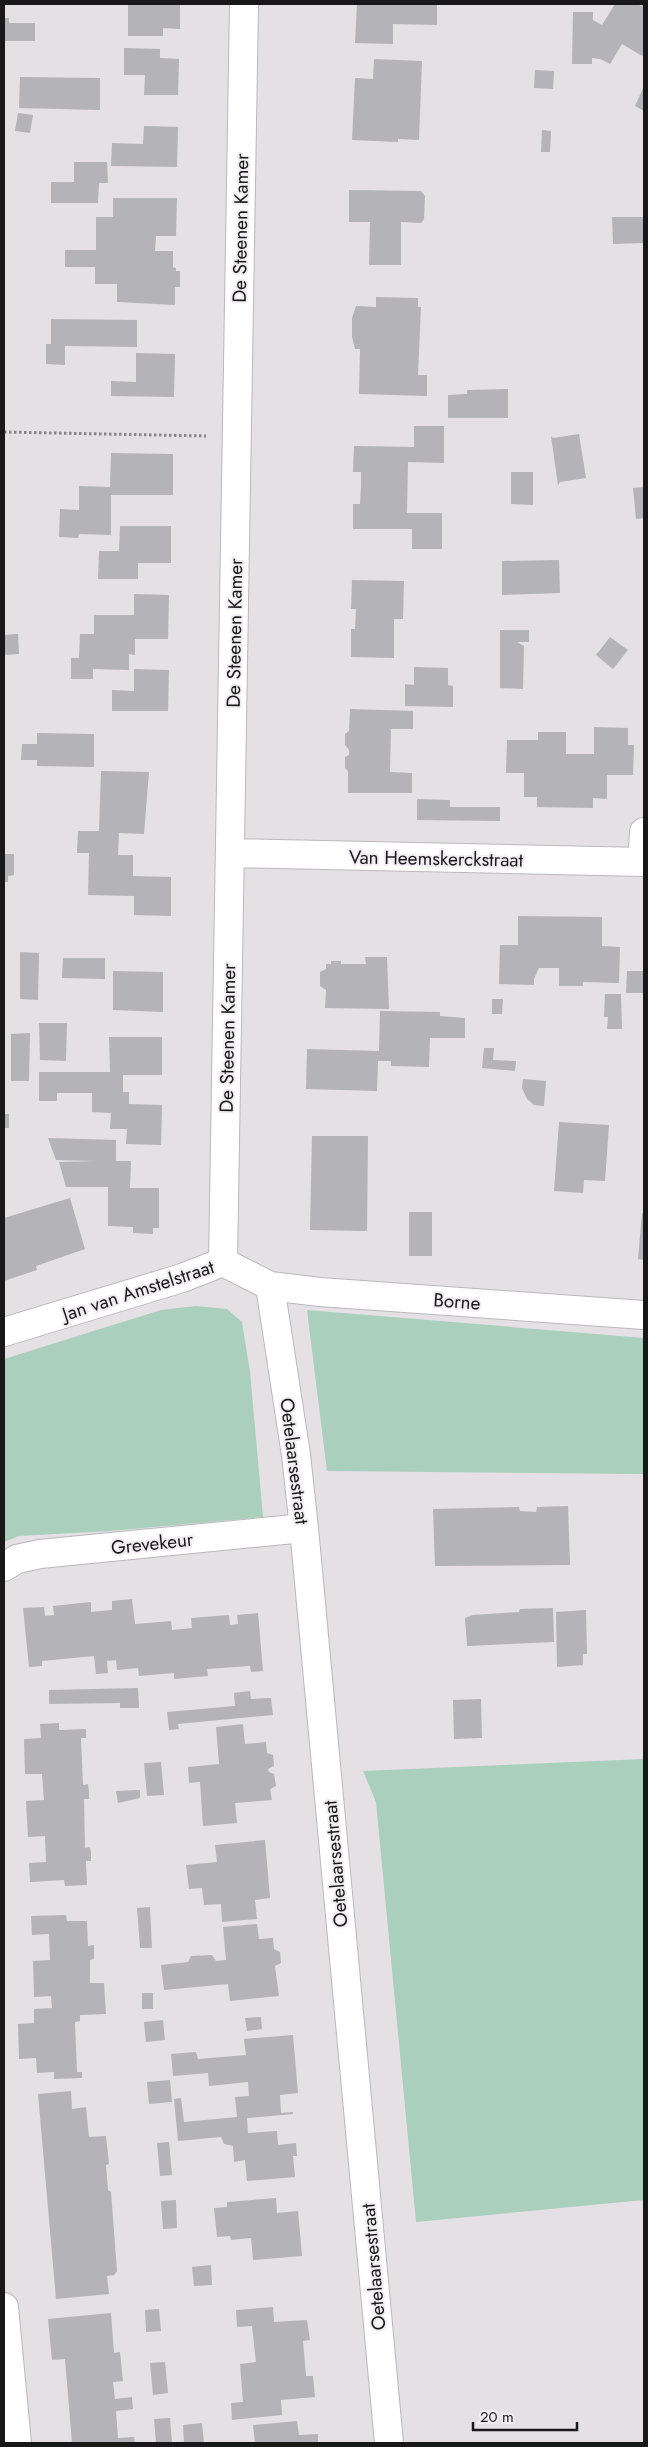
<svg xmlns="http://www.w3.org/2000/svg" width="648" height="2447" font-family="Jost,sans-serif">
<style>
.green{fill:#abcfbd}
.building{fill:#b3b3b8}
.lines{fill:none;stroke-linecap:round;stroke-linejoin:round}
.minor-casing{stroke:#bbb7bb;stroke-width:30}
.path{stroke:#868486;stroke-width:3;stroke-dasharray:2.5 2.5;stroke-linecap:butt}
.minor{stroke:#fff;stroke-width:28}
.labels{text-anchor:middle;stroke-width:4;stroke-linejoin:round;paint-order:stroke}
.street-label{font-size:19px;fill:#191819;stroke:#f1edf2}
</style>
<rect width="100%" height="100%" fill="#e4e0e4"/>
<path class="green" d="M196 1306 227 1309 242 1322 250 1372 263 1517 110 1531 19 1536 4 1542V1359L161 1310Z
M307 1310 644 1338V1474L327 1471Z
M644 1759V2200L416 2222 376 1802 363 1771Z"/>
<path class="building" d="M128 4H180V29L163 28V36H128Z
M357 4H437V25L393 24V44L355 43Z
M615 4H637L641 6 644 4V53L642 56 622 44 610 64 600 59 592 58V64H572L573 12H593V20L602 25Z
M4 18H9V23H35V41H4Z
M124 48 160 49V58L179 59 178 95H144L145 75H124Z
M374 59 422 61 419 140 398 139V142L352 140 355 78 373 79Z
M535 70 554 71 553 89 534 88Z
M20 77 100 78V110L19 108Z
M644 86V111L635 106Z
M18 113 33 115 30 133 15 131Z
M144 126 178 127 177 167 111 166 112 143 143 144Z
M542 130 551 131 550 152H541Z
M74 162H107L108 183H99L98 203H51V182H74Z
M349 190 421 191 425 196 424 219 421 223 401 222V265H369L370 222H349Z
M113 198H177L176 236H156L155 251H173V267L176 268V271H180V287H175V305L117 302V284H95V267H65V250H96V217H113Z
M612 217H644V243L613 244Z
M376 297 418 298V307H421L418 375H427V396L359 394 360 349H355L352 337V318L356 306 376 307Z
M51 319 137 320V347L65 346V365L46 364V344H51Z
M136 353 175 354 174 397 111 396V381L136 382Z
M508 389V418H448V395L467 394V390Z
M414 426H444V463L408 462 407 513H442V549H412V529H353V504H360L361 486V472H353L354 446 414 447Z
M579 434 586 478 560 482 558 485 551 436 553 438Z
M111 453 173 454V495H111V535L79 534 78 538 59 537 60 509 79 510V486L110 487Z
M511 472H533V505L511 504Z
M644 487V518L636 519 633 488Z
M120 526H171V563H138V579H98L99 551H119Z
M559 560 560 593 502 595V561Z
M352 580 404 581 403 619H394V658L351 657V629H355L356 609H351Z
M134 594 169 595 168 639H135V655L129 654V670L93 669V679H71V658H79L80 634H94V615H134Z
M500 630H529V642H517L524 646 523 689 500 688Z
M18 634 19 654 4 655V635Z
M610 637 628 650 613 669 596 655Z
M414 667 448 668V685L453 686V707L405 706V684L414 685Z
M134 669 169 670 168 711H112V690L134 691Z
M350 709 413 711V729H391L390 772 412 773V793H348V771L345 768V757L349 755V750L345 745V734L349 731Z
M594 727 628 728V745H634L633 775H607V799L593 798V808L537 807V797H524V773H506L507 740H538V732H566V754H594Z
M37 733 94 734V767L37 766V760H21L22 744H37Z
M101 771 149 772 144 834 119 833 118 855H133V876L171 877V916L134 915V896L88 895 89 853H77L78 831H99Z
M417 799 450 800V807H500V821L417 820Z
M4 854H14V875L8 876V882H4Z
M518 916 602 917V946L620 947 619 983 583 982V986H559V968H539L534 979V985L499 984 500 945H518Z
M20 952 39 953 38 1000 20 999Z
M365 957H387L389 1009 325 1008 326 990 320 986V972L326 969V964H331V961H341V964H366Z
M63 958H105V979L62 978Z
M113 971 163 972V1012L113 1010Z
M627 971H644V993H626Z
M605 994H621L622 1029H607L608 1017H604Z
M492 999H503L502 1014H492Z
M380 1011 440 1012V1016L465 1018V1038H430L429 1067 391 1066V1061H378L377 1091 306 1089 307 1049 379 1051Z
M39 1023H67L66 1061 40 1060Z
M30 1033 29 1081H11V1034Z
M109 1037H162V1075H123V1092H129V1104L162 1105 161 1145 126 1144 127 1129H110L111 1113 92 1112V1093H57V1101H39V1072H110Z
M484 1048H494L493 1060 516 1061 515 1071 482 1068Z
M523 1079 546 1081 544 1106 534 1105 527 1099 522 1088Z
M4 1114H9V1128H4Z
M559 1122 609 1125 605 1181 584 1180 583 1193 554 1191Z
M312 1136H368L367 1231 310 1230Z
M48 1138 116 1140V1161H131L130 1188H159V1228H153V1234L133 1233V1227L108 1226V1187H66L59 1162 96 1161 56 1160Z
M70 1198 85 1249 36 1266 37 1270 4 1281V1218Z
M409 1212H432V1256H409Z
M642 1213H644V1260L638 1259Z
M568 1506 570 1565 435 1566 433 1509 519 1507 520 1511 536 1512 537 1507Z
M132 1599 135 1624 171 1621 172 1630 192 1628 191 1618 229 1615 230 1625 238 1624 237 1615 258 1613 263 1671 251 1672 250 1666 207 1669 208 1676 174 1679V1673L139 1676 138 1668 117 1670 116 1660 107 1661 108 1673 96 1674 94 1656 42 1661V1666L29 1667 23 1608 44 1607 45 1616 54 1615 53 1606 91 1602V1612L112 1610V1601Z
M553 1608 554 1642 467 1646 465 1618 473 1615 519 1612 520 1609Z
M586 1610 587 1654H583V1665L557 1667 556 1612Z
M138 1688 139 1708H120V1703L49 1704V1690Z
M250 1691 251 1699 271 1698 273 1715 178 1724 179 1729 169 1730 167 1712 235 1706 234 1693Z
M481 1699 482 1738 454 1739 453 1700Z
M59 1723V1730L86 1729V1738H81L83 1785 88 1784 89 1792V1799H84L85 1848 90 1847 91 1853V1861H86L87 1885 65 1886 64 1880 30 1882 29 1863 46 1862 45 1836 28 1837 26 1801 44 1800 42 1774H25L24 1739 41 1738 40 1724Z
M243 1724 245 1744 266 1742 267 1753 273 1755 274 1766 268 1769 269 1772 274 1774 276 1786 270 1789 272 1800 235 1803 237 1823 203 1826 200 1782 189 1783 188 1767 219 1764 216 1727Z
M161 1762 164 1795 147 1796 144 1763Z
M140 1790V1798L118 1803 116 1791Z
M265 1840 270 1898 255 1900 257 1919 222 1922 221 1904 204 1905 202 1888 189 1889 186 1865 217 1862 215 1845Z
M150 1907 152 1948H140L137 1908Z
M66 1915 67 1921H87L88 1946 94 1945V1959L90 1960V1983H104L106 2014 80 2015V2021L75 2022 77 2072H82V2078L54 2079V2072L37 2073 36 2058 19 2059 18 2024 34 2023V2009L52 2008 51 1996 34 1997 33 1961 50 1960 49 1934 32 1935 31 1916Z
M257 1924 259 1939 273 1938 274 1949 280 1952 281 1963 275 1966 279 1996 230 2001 228 1984 164 1990 161 1965 188 1962 191 1956 212 1955 216 1961 226 1960 223 1927Z
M142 1993H153V2009H142Z
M261 2017 262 2029 247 2031 245 2018Z
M163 2020 165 2040 146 2042 144 2022Z
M293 2035 298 2093 280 2095 281 2113 293 2112V2114L247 2118 248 2133 277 2131 278 2145 296 2143 297 2156H293L295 2177 247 2181 245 2160 234 2162 233 2146 224 2144 221 2137 178 2141 174 2099 181 2098 184 2122 237 2117 235 2097 249 2096 248 2082 209 2086 208 2073 173 2076 171 2054 196 2052 198 2059 246 2055 244 2039Z
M170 2080 172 2102 149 2104 147 2082Z
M71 2091 72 2109 86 2107 89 2137 106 2136 109 2164 106 2165 108 2190 111 2192 117 2271 114 2275 107 2276 109 2294 56 2299 38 2094Z
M169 2142 172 2175 160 2176 157 2143Z
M276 2198 277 2213 298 2211 302 2256 253 2260 251 2238 231 2240 230 2236 217 2237 214 2208 227 2207V2202Z
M176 2200 177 2228 163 2229 161 2201Z
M211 2265 212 2285 194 2286 192 2267Z
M273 2307 274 2322 307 2320 310 2340 303 2341 306 2376H313L315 2397 281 2400 282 2415 232 2420 231 2403 243 2402 240 2364 256 2362 252 2326 237 2327 236 2310Z
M159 2309 161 2331 146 2332 145 2310Z
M111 2313 114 2353 120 2352 123 2381 113 2382 115 2399 132 2397 133 2409 116 2411 118 2438 134 2437 135 2443H72L65 2359 52 2360 48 2319Z
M165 2362 168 2393 153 2395 150 2363Z
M170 2418 172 2443H156L154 2419Z
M297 2421 299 2435 318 2434V2443H255L253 2425Z
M202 2423 204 2443H184L183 2425Z"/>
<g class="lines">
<g class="minor-casing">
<path id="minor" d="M231 853 644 862
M642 862 644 832
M223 1262 244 4
M270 1286 296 1455 304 1528 389 2443
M4 1332 182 1278 223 1262 270 1286 320 1292 644 1315
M4 1567 17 1559 40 1554 304 1528
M4 2307 17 2443"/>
</g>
<path class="path" d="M4 432 206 436"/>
<use href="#minor" class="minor"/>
</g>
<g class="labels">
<g class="street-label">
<text transform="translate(240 228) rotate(-89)" y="7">De Steenen Kamer</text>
<text transform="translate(234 633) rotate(-89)" y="7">De Steenen Kamer</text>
<text transform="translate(436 858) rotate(1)" y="7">Van Heemskerckstraat</text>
<text transform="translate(227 1038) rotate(-89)" y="7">De Steenen Kamer</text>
<text transform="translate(138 1290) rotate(-18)" y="7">Jan van Amstelstraat</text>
<text transform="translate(457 1301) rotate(4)" y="7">Borne</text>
<text transform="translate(295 1461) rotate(83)" y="7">Oetelaarsestraat</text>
<text transform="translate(152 1543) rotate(-6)" y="7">Grevekeur</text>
<text transform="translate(335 1864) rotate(-95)" y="7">Oetelaarsestraat</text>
<text transform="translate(373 2267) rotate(-95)" y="7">Oetelaarsestraat</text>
</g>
</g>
<rect width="648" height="2447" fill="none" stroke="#191819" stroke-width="10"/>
<path d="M473 2422v8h104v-8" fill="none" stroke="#191819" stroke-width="2.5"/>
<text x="480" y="2422" font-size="15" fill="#191819" stroke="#f1edf2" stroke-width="4" paint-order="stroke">20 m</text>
</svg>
